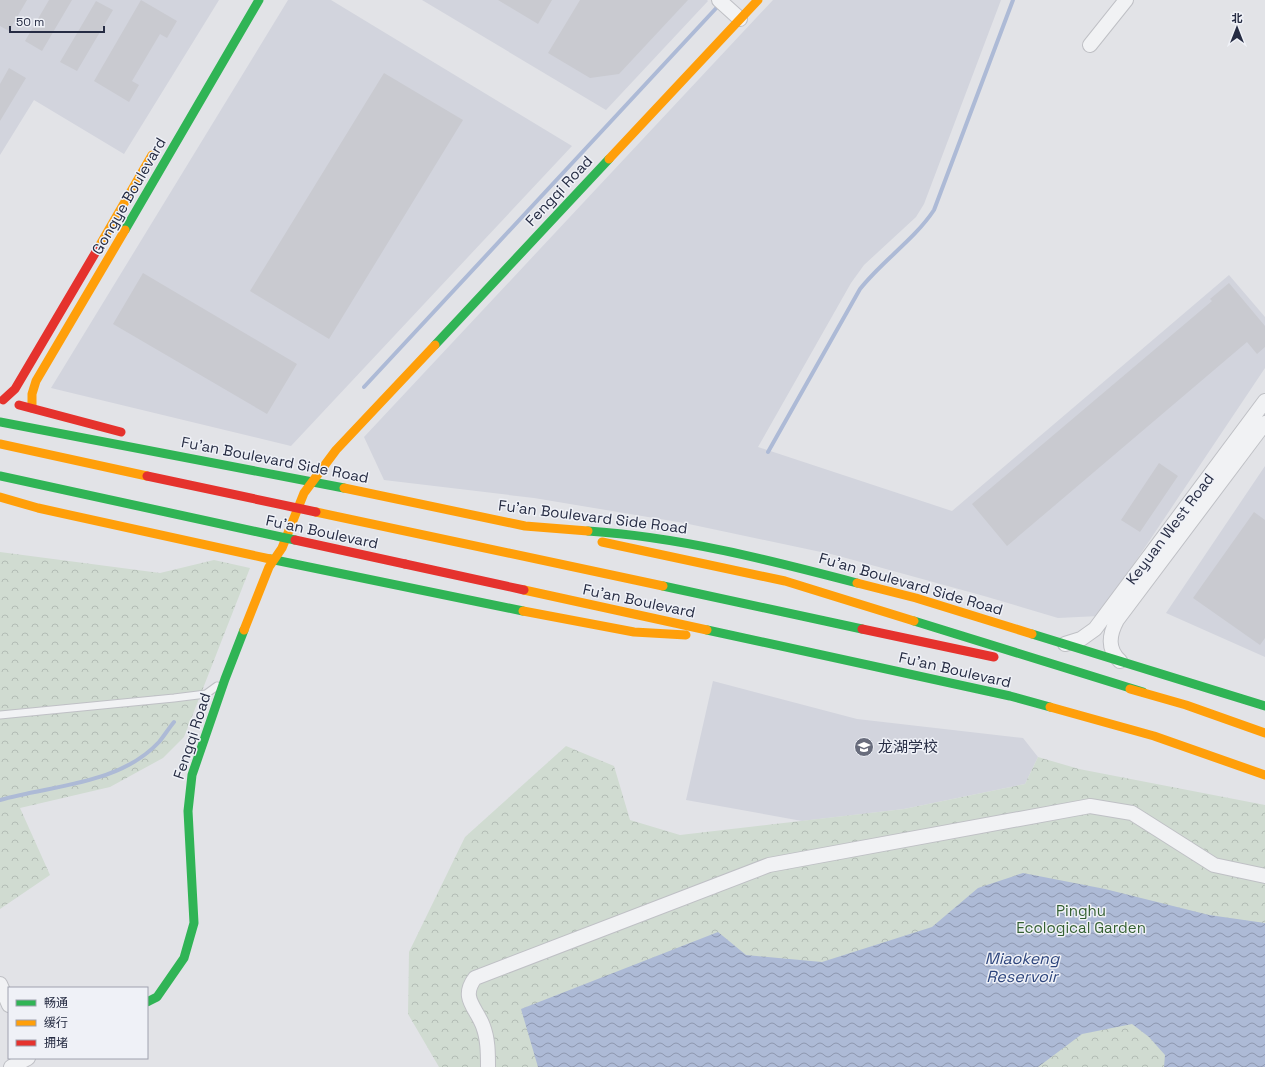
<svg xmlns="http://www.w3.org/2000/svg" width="1265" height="1067" font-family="'Space Grotesk','Noto Sans SC',sans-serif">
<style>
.built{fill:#d2d4dd}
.forest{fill:url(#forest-crowns)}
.water{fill:url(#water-waves)}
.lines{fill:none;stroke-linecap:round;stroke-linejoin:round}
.stream{stroke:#adbad6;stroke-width:4}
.building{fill:#c9cad0}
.lane-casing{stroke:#bfc0c5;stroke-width:9}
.street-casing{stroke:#bfc0c5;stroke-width:16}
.lane{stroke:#f1f2f4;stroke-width:7}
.street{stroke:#f1f2f4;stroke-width:14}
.fast{stroke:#30b455;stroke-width:9}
.slow{stroke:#ff9f0a;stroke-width:9}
.jam{stroke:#e5322d;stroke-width:9}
.fast-bridge{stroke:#30b455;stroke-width:9}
.slow-bridge{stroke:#ff9f0a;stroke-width:9}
.jam-bridge{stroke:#e5322d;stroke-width:9}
.labels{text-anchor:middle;stroke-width:3;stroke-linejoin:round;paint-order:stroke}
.street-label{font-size:15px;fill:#262c43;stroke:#eff1f7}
.poi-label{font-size:15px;fill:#262c43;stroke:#eff1f7;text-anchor:start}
.park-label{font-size:15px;fill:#346032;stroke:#eff1f7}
.water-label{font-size:16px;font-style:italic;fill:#2c447c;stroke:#eff1f7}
</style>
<defs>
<pattern id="forest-crowns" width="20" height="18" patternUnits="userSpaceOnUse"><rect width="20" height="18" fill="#d0dbd1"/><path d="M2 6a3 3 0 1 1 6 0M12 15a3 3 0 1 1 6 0" fill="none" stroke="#b2bcb5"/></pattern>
<pattern id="water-waves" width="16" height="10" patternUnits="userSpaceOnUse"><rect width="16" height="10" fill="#adbad6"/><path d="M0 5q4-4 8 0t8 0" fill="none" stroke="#8d97af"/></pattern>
</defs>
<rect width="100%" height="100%" fill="#e2e3e7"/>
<path class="built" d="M0 0H219L124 154 34 100 0 155Z
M288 0H331L572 146 291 446 51 388Z
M422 0H707L708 1 606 110Z
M773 0H1001L924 204 916 217 864 265 851 283 758 447 952 511 1229 275 1265 317V368L1099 616 1058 618 984 596 835 555 684 523 534 498 384 480 364 437Z
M1265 466V657L1166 613Z
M713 681 857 719 1023 738 1038 757 1025 784 904 809 802 821 686 800Z"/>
<path class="forest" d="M0 552 160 573 214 560 250 568 184 737 163 758 110 787 20 808 50 875 0 909Z
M566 746 614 766 630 820 680 835 904 809 1025 784 1038 757 1079 769 1265 805V1067H439L408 1014 409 952 465 837Z"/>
<path class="water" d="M1023 873 1105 889 1209 915 1265 923V1067H1164L1165 1055 1149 1037 1132 1024 1082 1034 1038 1067H538L521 1009 718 932 746 955 822 962 932 927 978 888Z"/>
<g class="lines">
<path class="stream" d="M364 387 720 4
M768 452 860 289C883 260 914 240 934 210L1013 0
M0 800C52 785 119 785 159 742 164 736 169 728 174 722"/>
</g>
<path class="building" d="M0 0H27L9 31 0 26Z
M49 0H72L42 51 25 41Z
M141 0 177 21 167 38 160 34 132 81 139 85 129 102 94 81Z
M498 0H552L538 24Z
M580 0H688L619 74 590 78 548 53Z
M96 1 113 10 77 71 60 62Z
M9 68 26 78 0 121V84Z
M384 73 463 120 329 339 250 291Z
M143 273 297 364 267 414 113 324Z
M1229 283 1265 326V347L1257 354 1247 342 1007 546 972 504 1212 301 1210 299Z
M1159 463 1178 476 1140 532 1121 520Z
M1254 512 1265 520V638L1260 645 1193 598Z"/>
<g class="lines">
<g class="lane-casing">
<path id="lane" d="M0 715 174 698 206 694 217 686"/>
</g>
<g class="street-casing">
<path id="street" d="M719 0 740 19
M1090 45 1126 0
M1065 644 1081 639 1095 629 1265 401
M1120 661C1107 649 1109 635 1117 620L1265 423
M0 984 9 1005
M11 1067 28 1058
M488 1067C488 1053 488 1039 483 1026 476 1007 460 998 475 978L769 865 1090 806 1132 813 1214 865 1265 876"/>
</g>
<use href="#lane" class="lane"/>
<use href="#street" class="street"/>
<path class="fast" d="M125 230 259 0
M435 345 609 159
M0 422 344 488
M588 531C680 537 769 560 857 583
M270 559 523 611
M663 586 862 629
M914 621 1143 692
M707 630 1010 696 1050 707
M1032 634 1265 706
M147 1002 157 997 184 958 194 923 188 811 192 775 225 679 244 630"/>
<path class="slow" d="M609 159 758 0
M97 250 152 155
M32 408V394L36 381 125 230
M344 488 525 526 588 531
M0 497 38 508 270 559
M602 542 785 581 914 621
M857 583 916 598 1032 634
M524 590 707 630
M523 611 634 632 686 635
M244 630 269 567 282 548 304 493 336 450 435 345
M1130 689 1186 705 1265 733
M1050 707 1154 736 1265 775"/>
<path class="jam" d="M3 400 15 389 97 250
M19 405 121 432
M405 564 524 590
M862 629 994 657"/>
<path class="fast-bridge" d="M0 476 295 540"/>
<path class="slow-bridge" d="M0 444 147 476
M316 512 663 586"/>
<path class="jam-bridge" d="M147 476 316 512
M295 540 405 564"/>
</g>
<defs>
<g id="school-disc" transform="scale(1)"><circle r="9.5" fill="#686c7c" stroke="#eff1f7"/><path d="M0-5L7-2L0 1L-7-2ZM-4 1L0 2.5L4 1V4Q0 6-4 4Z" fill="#fff"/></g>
</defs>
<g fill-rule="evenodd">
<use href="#school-disc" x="864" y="747"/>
</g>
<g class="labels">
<g class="street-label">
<text transform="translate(559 191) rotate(-47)" y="5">Fengqi Road</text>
<text transform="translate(129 196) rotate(-60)" y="5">Gongye Boulevard</text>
<text transform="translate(275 460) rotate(11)" y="5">Fu'an Boulevard Side Road</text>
<text transform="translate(593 517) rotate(7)" y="5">Fu'an Boulevard Side Road</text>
<text transform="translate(1170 529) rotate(-53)" y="5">Keyuan West Road</text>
<text transform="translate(322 532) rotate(12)" y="5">Fu'an Boulevard</text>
<text transform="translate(911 584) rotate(16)" y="5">Fu'an Boulevard Side Road</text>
<text transform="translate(639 601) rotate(12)" y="5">Fu'an Boulevard</text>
<text transform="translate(955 670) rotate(13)" y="5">Fu'an Boulevard</text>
<text transform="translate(192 736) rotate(-72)" y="5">Fengqi Road</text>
</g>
<g class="poi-label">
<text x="878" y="752">龙湖学校</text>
</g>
<g class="park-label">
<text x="1081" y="916">Pinghu<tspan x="1081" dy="17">Ecological Garden</tspan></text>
</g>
<g class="water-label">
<text x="1022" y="964">Miaokeng<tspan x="1022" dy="18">Reservoir</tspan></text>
</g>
</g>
<rect x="8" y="987" width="140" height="72" fill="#eff1f7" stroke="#9fa2af"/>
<rect x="16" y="1000" width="20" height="6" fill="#30b455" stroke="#9fa2af"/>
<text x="44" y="1007" font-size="12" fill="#262c43">畅通</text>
<rect x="16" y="1020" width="20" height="6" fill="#ff9f0a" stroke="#9fa2af"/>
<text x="44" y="1027" font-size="12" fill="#262c43">缓行</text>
<rect x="16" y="1040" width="20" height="6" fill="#e5322d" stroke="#9fa2af"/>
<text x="44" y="1047" font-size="12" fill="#262c43">拥堵</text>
<g transform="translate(1237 28)" stroke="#eff1f7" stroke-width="3" paint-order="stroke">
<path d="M0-3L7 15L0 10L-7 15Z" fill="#262c43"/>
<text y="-6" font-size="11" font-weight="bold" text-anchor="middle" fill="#262c43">北</text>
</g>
<path d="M10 26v6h94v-6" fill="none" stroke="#262c43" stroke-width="2"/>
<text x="16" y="26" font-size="12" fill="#262c43" stroke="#eff1f7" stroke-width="3" paint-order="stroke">50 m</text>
</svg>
